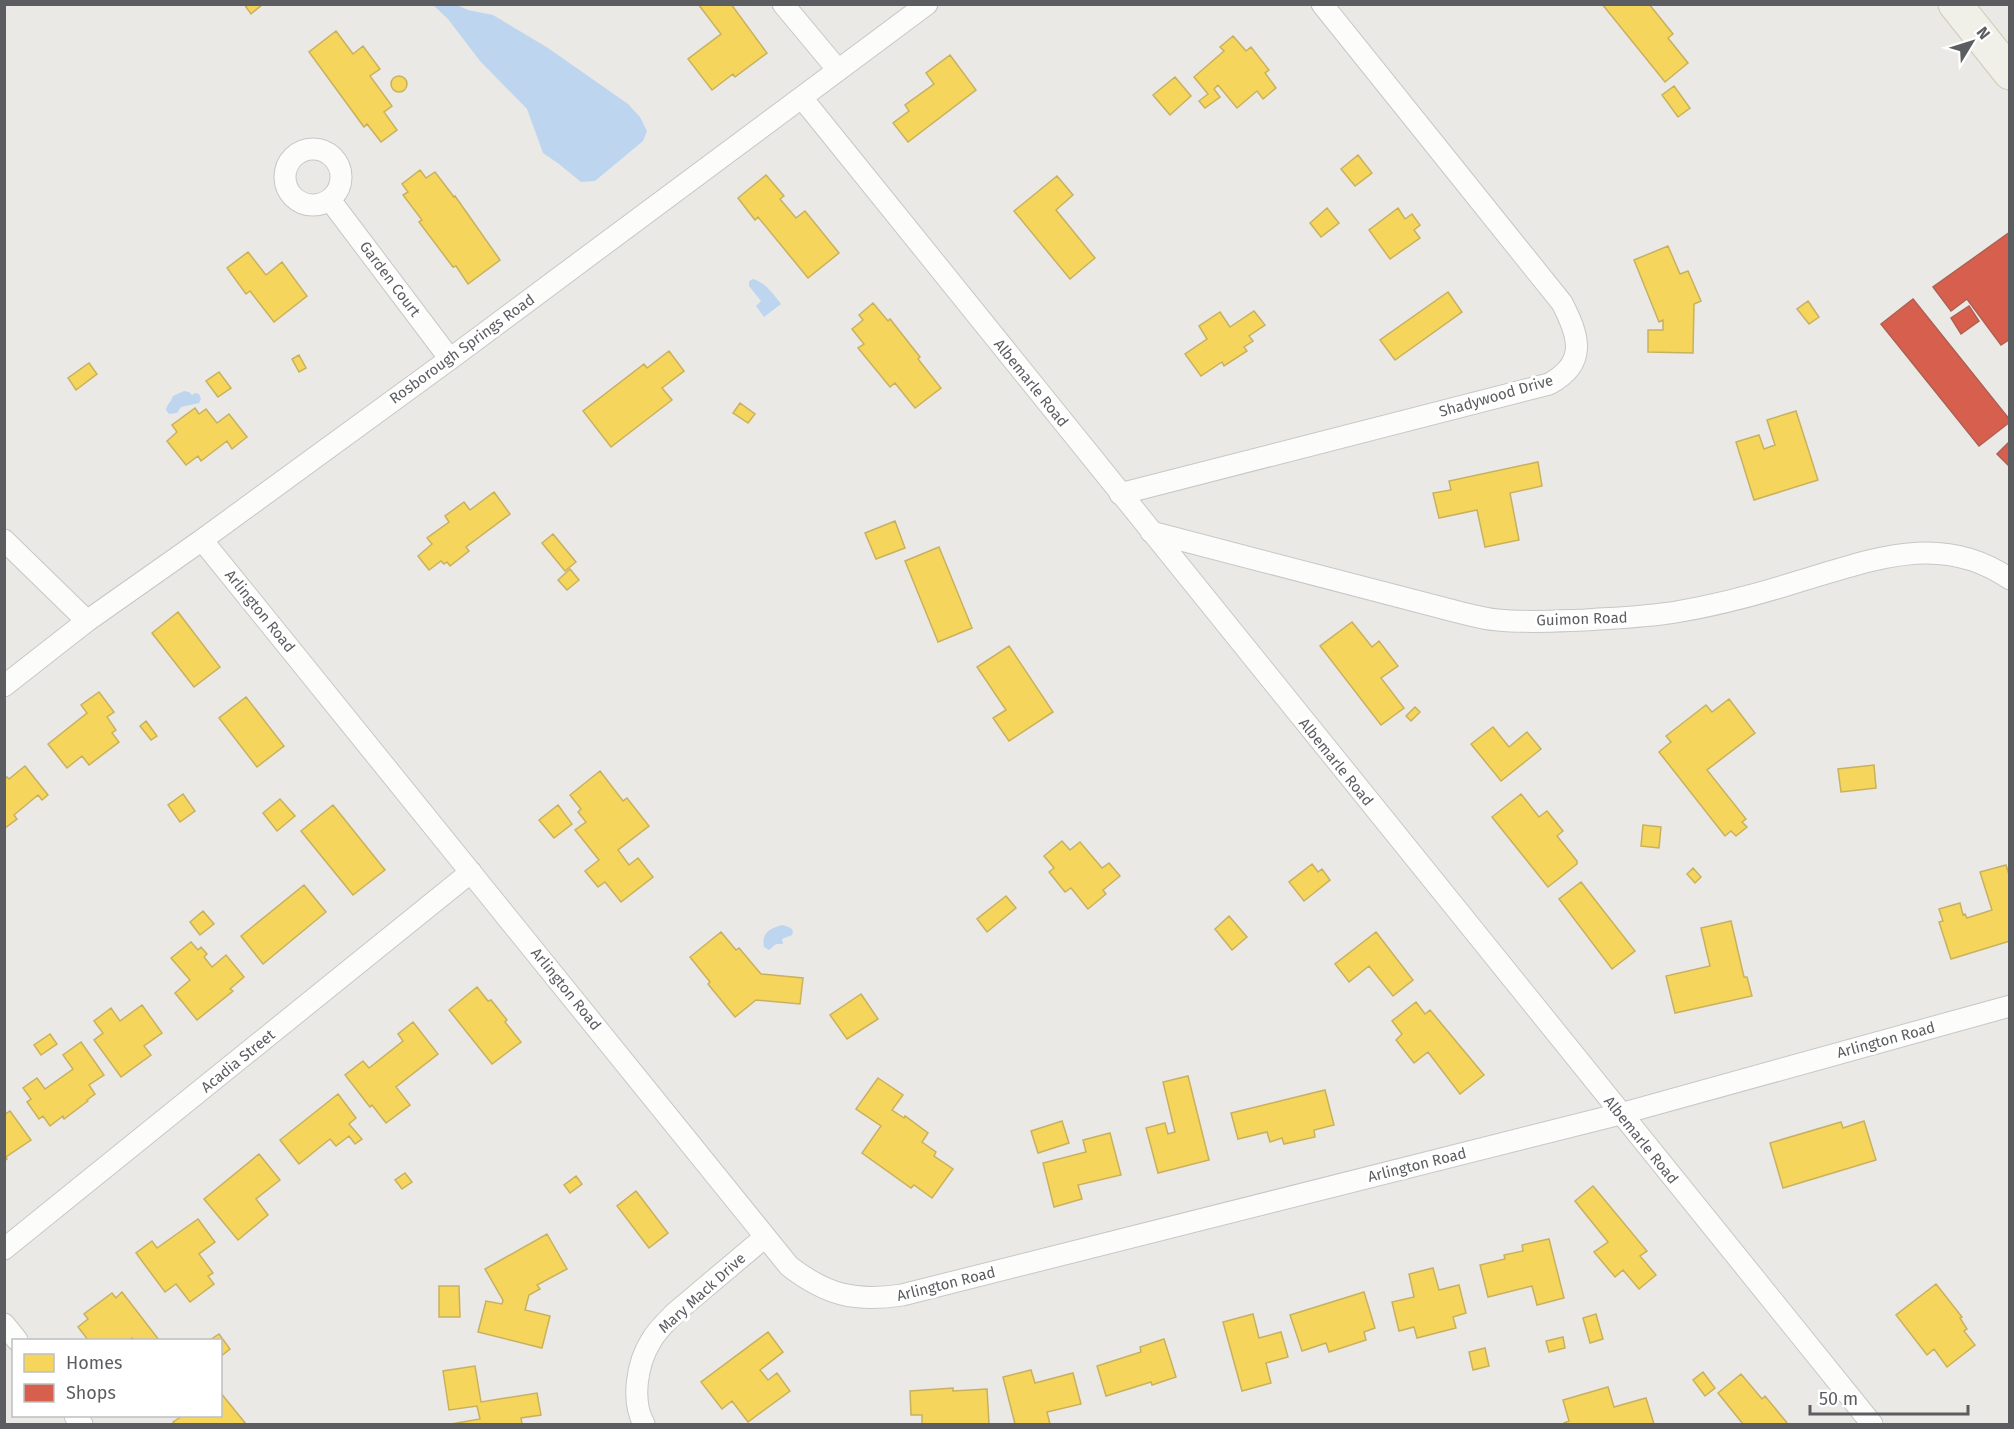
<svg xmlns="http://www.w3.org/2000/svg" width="2014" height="1429" font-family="'Fira Sans',sans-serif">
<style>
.water{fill:#bed5ef}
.homes{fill:#f6d55c;stroke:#c8b15e;stroke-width:1.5}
.shops{fill:#d6604d;stroke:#b15f53;stroke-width:1.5}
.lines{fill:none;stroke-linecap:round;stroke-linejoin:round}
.minor-casing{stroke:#c7c7c7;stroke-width:23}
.primary-casing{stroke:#cecab6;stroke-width:35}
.minor{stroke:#fcfcfb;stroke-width:21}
.primary{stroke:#f1f0e8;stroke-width:33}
.labels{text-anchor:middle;stroke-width:6;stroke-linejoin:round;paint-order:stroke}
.street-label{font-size:15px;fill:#5b5d61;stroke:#fff}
</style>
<rect width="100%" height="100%" fill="#eae9e5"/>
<path class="water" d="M433 5H457L468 10 493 15 548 48 628 104 640 117 647 131 643 141 595 181 581 182 559 164 543 153 527 109 480 61 448 19Z
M753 279C766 283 773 294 781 304L764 317 756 306 761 301 749 286V281Z
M184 391 189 392 192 395 195 393 199 394 201 399 199 403 181 407 177 413 169 414 166 410C167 404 171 402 173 396Z
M783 925 791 928 793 931 792 935 782 939 783 944H776L769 950 764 947C761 933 770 928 783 925Z"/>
<path class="homes" d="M244 4H263L251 14Z
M698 4H731L767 53 735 77 733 74 712 90 688 59 721 34Z
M1602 4H1649L1673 34 1668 38 1688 63 1665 82Z
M336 31 353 54 363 46 380 69 370 76 392 106 384 112 397 130 381 142 367 124 364 127 309 52Z
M1233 36 1246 51 1251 47 1269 70 1265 73 1276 88 1263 99 1257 91 1237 108 1218 85 1214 89 1220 97 1205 108 1199 101 1208 94 1194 77 1224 51 1220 47Z
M950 55 976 90 908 142 893 123 909 111 905 105 934 84 926 73Z
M391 84a8 8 0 1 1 16 0a8 8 0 1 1-16 0Z
M1175 77 1191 96 1170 115 1153 95Z
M1674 86 1690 108 1678 117 1662 95Z
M1358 155 1372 173 1355 186 1341 169Z
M420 170 426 178 435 172 454 197 455 196 500 260 468 284 456 266 453 267 419 222 422 220 403 195 408 192 402 184Z
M766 175 784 196 780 199 796 218 805 211 839 253 808 278 758 217 755 220 738 198Z
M1057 176 1073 195 1056 210 1095 258 1070 279 1014 211Z
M1327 208 1339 223 1321 237 1310 223Z
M1398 208 1405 219 1412 214 1420 225 1414 230 1420 238 1390 259 1369 230Z
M1668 246 1680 274 1688 271 1701 301 1694 304 1693 353 1648 352V330H1663V320L1659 322 1634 260Z
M248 252 266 275 282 262 307 296 274 322 250 291 246 294 227 268Z
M1448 292 1462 312 1395 360 1380 340Z
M1808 301 1819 317 1809 324 1797 309Z
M873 303 888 321 890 319 920 357 918 359 941 388 915 408 895 383 890 387 858 348 864 344 852 329 863 320 859 315Z
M1254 311 1265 325 1249 336 1253 341 1244 347 1247 351 1224 366 1222 362 1201 376 1185 354 1207 339 1199 326 1220 312 1230 327Z
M669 351 684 371 662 388 672 400 611 447 583 411 644 364 647 368Z
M299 355 306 368 299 372 292 359Z
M89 363 97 374 76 390 68 378Z
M219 372 231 388 218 397 206 381Z
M740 403 755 414 748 423 733 413Z
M195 408 199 414 206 409 217 423 229 414 247 437 232 449 227 441 201 461 198 456 186 465 167 441 177 432 172 425Z
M1796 411 1818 480 1754 500 1736 442 1759 435 1764 449 1775 445 1767 420Z
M1538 462 1542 486 1510 493 1519 540 1485 547 1477 510 1439 518 1433 493 1451 490 1449 481Z
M494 492 510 514 466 547 469 551 450 566 447 562 444 564 441 561 429 570 418 556 432 544 427 538 449 522 445 516 464 502 470 510Z
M895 521 905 548 876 559 865 533Z
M553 534 576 562 565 571 542 543Z
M939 547 972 628 938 642 905 561Z
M570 569 579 580 567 590 558 580Z
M178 612 220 667 194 687 152 633Z
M1352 622 1372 647 1379 641 1398 666 1381 678 1404 708 1381 725 1320 646Z
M1009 646 1053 712 1009 741 993 718 1006 710 977 667Z
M99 692 114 712 107 717 116 730 112 733 119 742 89 765 82 756 67 768 48 744 87 713 81 705Z
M246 697 284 746 257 767 219 718Z
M1729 699 1755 733 1707 770 1746 819 1742 822 1747 827 1736 836 1731 831 1725 836 1659 752 1671 742 1666 736 1706 705 1712 712Z
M1415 707 1420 712 1411 721 1406 716Z
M146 721 157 736 151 740 140 726Z
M1493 727 1509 747 1527 732 1541 749 1501 781 1471 744Z
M1874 765 1876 788 1841 792 1838 769Z
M25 766 48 795 42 800 38 795 14 815 17 819 5 828 4 779 7 777 9 779Z
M600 771 623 801 627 798 649 826 618 850 629 865 638 858 653 877 621 902 605 882 598 887 585 871 599 860 575 830 586 822 578 812 581 809 570 795Z
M183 794 195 811 180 822 168 805Z
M1521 794 1539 817 1547 811 1563 831 1557 836 1577 861V864L1548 887 1492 817Z
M280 799 295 816 277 831 263 813Z
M333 805 385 870 353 895 301 831Z
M558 805 572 824 554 838 539 820Z
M1643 825 1661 827 1659 848 1641 846Z
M1062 841 1070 850 1080 842 1102 868 1109 863 1120 876 1103 890 1106 894 1088 909 1071 888 1065 892 1049 872 1054 868 1044 856Z
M1312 864 1318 872 1322 869 1330 880 1304 901 1289 882Z
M2006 865 2010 878V941L1951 959 1939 922 1943 921 1939 909 1960 903 1963 915 1965 914 1967 918 1992 910 1980 872Z
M1693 868 1701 877 1695 883 1687 874Z
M1581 882 1635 951 1612 969 1559 899Z
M304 885 326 912 263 964 241 936Z
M1006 896 1016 908 987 932 977 919Z
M203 911 214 924 200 935 190 922Z
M1229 916 1247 937 1232 950 1215 929Z
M1731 921 1744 977H1747L1752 996 1675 1013 1666 976 1710 966 1701 928Z
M721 932 736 950 739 948 761 974 803 978 800 1004 756 1000 735 1017 708 984 710 982 690 957Z
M1376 932 1413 980 1393 996 1369 966 1349 982 1335 964Z
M191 942 198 950 201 947 207 954 204 957 212 967 226 955 244 977 230 989 233 991 197 1020 175 993 190 980 171 958Z
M477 987 488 1001 491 1000 507 1020 505 1022 521 1042 492 1064 449 1010Z
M861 994 878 1019 847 1039 830 1015Z
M1416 1002 1425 1014 1430 1010 1484 1075 1460 1094 1428 1052 1414 1063 1396 1040 1402 1034 1392 1021Z
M142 1005 162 1033 144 1046 151 1055 121 1077 94 1040 103 1033 94 1021 111 1008 120 1021Z
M413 1022 438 1054 396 1087 410 1105 386 1123 372 1105 370 1107 345 1075 363 1061 369 1068 403 1041 398 1034Z
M50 1034 57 1044 41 1055 34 1045Z
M81 1042 104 1075 89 1085 95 1094 87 1100 88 1101 64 1119 63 1116 50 1126 43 1116 39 1119 27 1102 31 1099 23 1088 37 1078 45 1089 73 1069 63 1055Z
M1188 1076 1209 1160 1158 1173 1146 1128 1165 1123 1168 1134 1175 1132 1163 1082Z
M878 1078 903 1095 892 1110 904 1118 905 1116 928 1133 922 1142 936 1152 934 1156 953 1169 932 1198 914 1185 911 1188 862 1153 881 1126 856 1109Z
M1325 1090 1334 1125 1314 1130 1315 1137 1284 1144 1282 1138 1270 1142 1267 1132 1238 1139 1231 1113Z
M338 1094 356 1118 349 1124 362 1139 355 1144 349 1136 336 1146 330 1139 299 1164 280 1140Z
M10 1111 31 1140 6 1157 7 1159 4 1161V1115Z
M1062 1121 1069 1143 1038 1153 1031 1131Z
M1864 1121 1876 1160 1783 1188 1770 1143 1841 1122 1843 1128Z
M1110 1133 1121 1175 1078 1185 1082 1199 1054 1207 1043 1163 1086 1152 1083 1140Z
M259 1154 280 1180 256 1199 268 1215 238 1240 204 1199Z
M405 1173 412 1182 402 1189 395 1180Z
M576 1176 582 1184 570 1193 564 1185Z
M1593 1186 1647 1251 1640 1256 1656 1275 1639 1289 1623 1270 1615 1277 1594 1252 1608 1242 1575 1201Z
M636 1191 668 1233 649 1248 617 1206Z
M198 1219 215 1242 199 1254 213 1273 208 1276 214 1284 190 1302 176 1284 165 1292 136 1253 152 1241 157 1248Z
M547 1234 567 1269 537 1285 540 1289 529 1295 525 1310 550 1316 542 1348 478 1332 486 1301 502 1304 503 1300 485 1269Z
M1549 1239 1564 1298 1537 1305 1532 1286 1488 1297 1480 1265 1505 1259 1504 1255 1523 1251 1522 1245Z
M1433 1268 1439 1290 1459 1285 1466 1313 1453 1317 1456 1328 1417 1338 1414 1327 1399 1331 1392 1302 1414 1297 1409 1274Z
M1936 1284 1962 1317 1960 1318 1967 1329 1964 1331 1975 1345 1947 1367 1934 1349 1927 1355 1896 1315Z
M439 1286H459L460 1317H439Z
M122 1292 159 1340H134L132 1338 129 1340H88L78 1327 88 1319 84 1314 112 1293 116 1298Z
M1364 1292 1375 1328 1364 1332 1366 1340 1329 1352 1326 1343 1302 1351 1290 1315Z
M1253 1314 1259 1338 1281 1332 1288 1357 1266 1363 1271 1383 1242 1391 1223 1322Z
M1596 1314 1603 1339 1590 1343 1583 1318Z
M768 1332 783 1352 760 1370 768 1380 777 1373 790 1391 748 1422 732 1401 722 1409 701 1382Z
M219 1334 230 1349 220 1357V1340H210Z
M1563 1337 1565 1348 1549 1352 1546 1341Z
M1164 1339 1176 1377 1152 1385 1151 1382 1106 1396 1097 1366 1141 1352 1140 1347Z
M1485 1348 1489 1366 1473 1370 1469 1352Z
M475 1366 481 1402 537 1393 541 1415 521 1418 522 1424H451L480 1419 477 1406 449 1410 443 1371Z
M1031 1370 1035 1383 1073 1373 1081 1404 1047 1412 1050 1424H1015L1003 1377Z
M1703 1372 1715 1388 1705 1396 1693 1380Z
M1741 1374 1762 1399 1765 1396 1788 1424H1743L1718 1393Z
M1608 1387 1614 1407 1646 1398 1654 1424H1564V1423L1569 1421 1563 1400Z
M953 1388V1391L987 1389 989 1424H922V1415H911L910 1391Z
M220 1392 246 1424H175L173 1422 182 1416H220Z"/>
<path class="shops" d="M2010 232V339L2001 345 1967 299 1951 311 1933 287Z
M1913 299 2010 420V422L1979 446 1881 324Z
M1969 306 1979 321 1961 334 1951 318Z
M2010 441V467L1997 454Z"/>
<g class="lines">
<g class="minor-casing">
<path id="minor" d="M783 4 838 70
M802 98 1872 1424
M285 177a28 28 0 1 1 56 0a28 28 0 1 1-56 0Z
M330 200 450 359
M1120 494 1549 384C1588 363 1579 336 1562 303L1322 4
M1151 532 1458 612C1471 615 1484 619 1498 620 1527 623 1556 621 1585 620 1615 618 1646 617 1676 612 1718 605 1759 594 1800 581 1872 560 1941 531 2010 579
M4 540 87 621
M202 540 789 1266C826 1295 855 1302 902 1295L1620 1114 2010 1006
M4 686 87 621 202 540 450 359 927 4
M4 1249 471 872
M4 1324 17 1340
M75 1416 82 1424
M644 1424C631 1401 637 1363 651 1341 657 1330 667 1321 676 1312L765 1237"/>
</g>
<g class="primary-casing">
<path id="primary" d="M1955 4 2010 73"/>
</g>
<use href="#minor" class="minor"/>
<use href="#primary" class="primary"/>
</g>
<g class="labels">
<g class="street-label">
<text transform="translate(390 279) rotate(53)" y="5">Garden Court</text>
<text transform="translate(462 349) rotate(-36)" y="5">Rosborough Springs Road</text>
<text transform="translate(1031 383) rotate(51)" y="5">Albemarle Road</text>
<text transform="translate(1496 396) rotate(-16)" y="5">Shadywood Drive</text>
<text transform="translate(260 611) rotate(51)" y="5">Arlington Road</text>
<text transform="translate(1582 619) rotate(-2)" y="5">Guimon Road</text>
<text transform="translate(1336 762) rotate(51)" y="5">Albemarle Road</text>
<text transform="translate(566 989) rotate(51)" y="5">Arlington Road</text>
<text transform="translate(1886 1040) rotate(-15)" y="5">Arlington Road</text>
<text transform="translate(238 1061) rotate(-39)" y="5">Acadia Street</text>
<text transform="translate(1641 1140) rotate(51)" y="5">Albemarle Road</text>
<text transform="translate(1417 1165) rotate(-14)" y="5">Arlington Road</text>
<text transform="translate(946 1284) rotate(-14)" y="5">Arlington Road</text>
<text transform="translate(702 1293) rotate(-42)" y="5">Mary Mack Drive</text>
</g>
</g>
<rect width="2014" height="1429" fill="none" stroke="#5b5d61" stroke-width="12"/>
<rect x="12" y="1339" width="210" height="78" fill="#ffffff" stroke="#bdbec0" stroke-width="1.5"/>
<rect x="24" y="1354" width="30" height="18" fill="#f6d55c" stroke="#bdbec0" stroke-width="1.5"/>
<text x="66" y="1369" font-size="18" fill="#5b5d61">Homes</text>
<rect x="24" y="1384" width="30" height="18" fill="#d6604d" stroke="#bdbec0" stroke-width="1.5"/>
<text x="66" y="1399" font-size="18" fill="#5b5d61">Shops</text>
<g transform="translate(1972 42) rotate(52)" stroke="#ffffff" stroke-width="4.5" paint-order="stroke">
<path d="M0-4.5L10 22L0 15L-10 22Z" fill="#5b5d61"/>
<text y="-9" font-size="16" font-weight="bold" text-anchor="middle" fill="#5b5d61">N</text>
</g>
<path d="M1810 1405v9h158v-9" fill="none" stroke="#5b5d61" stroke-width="3"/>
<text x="1819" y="1405" font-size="18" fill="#5b5d61" stroke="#ffffff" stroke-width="4.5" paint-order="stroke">50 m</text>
</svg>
